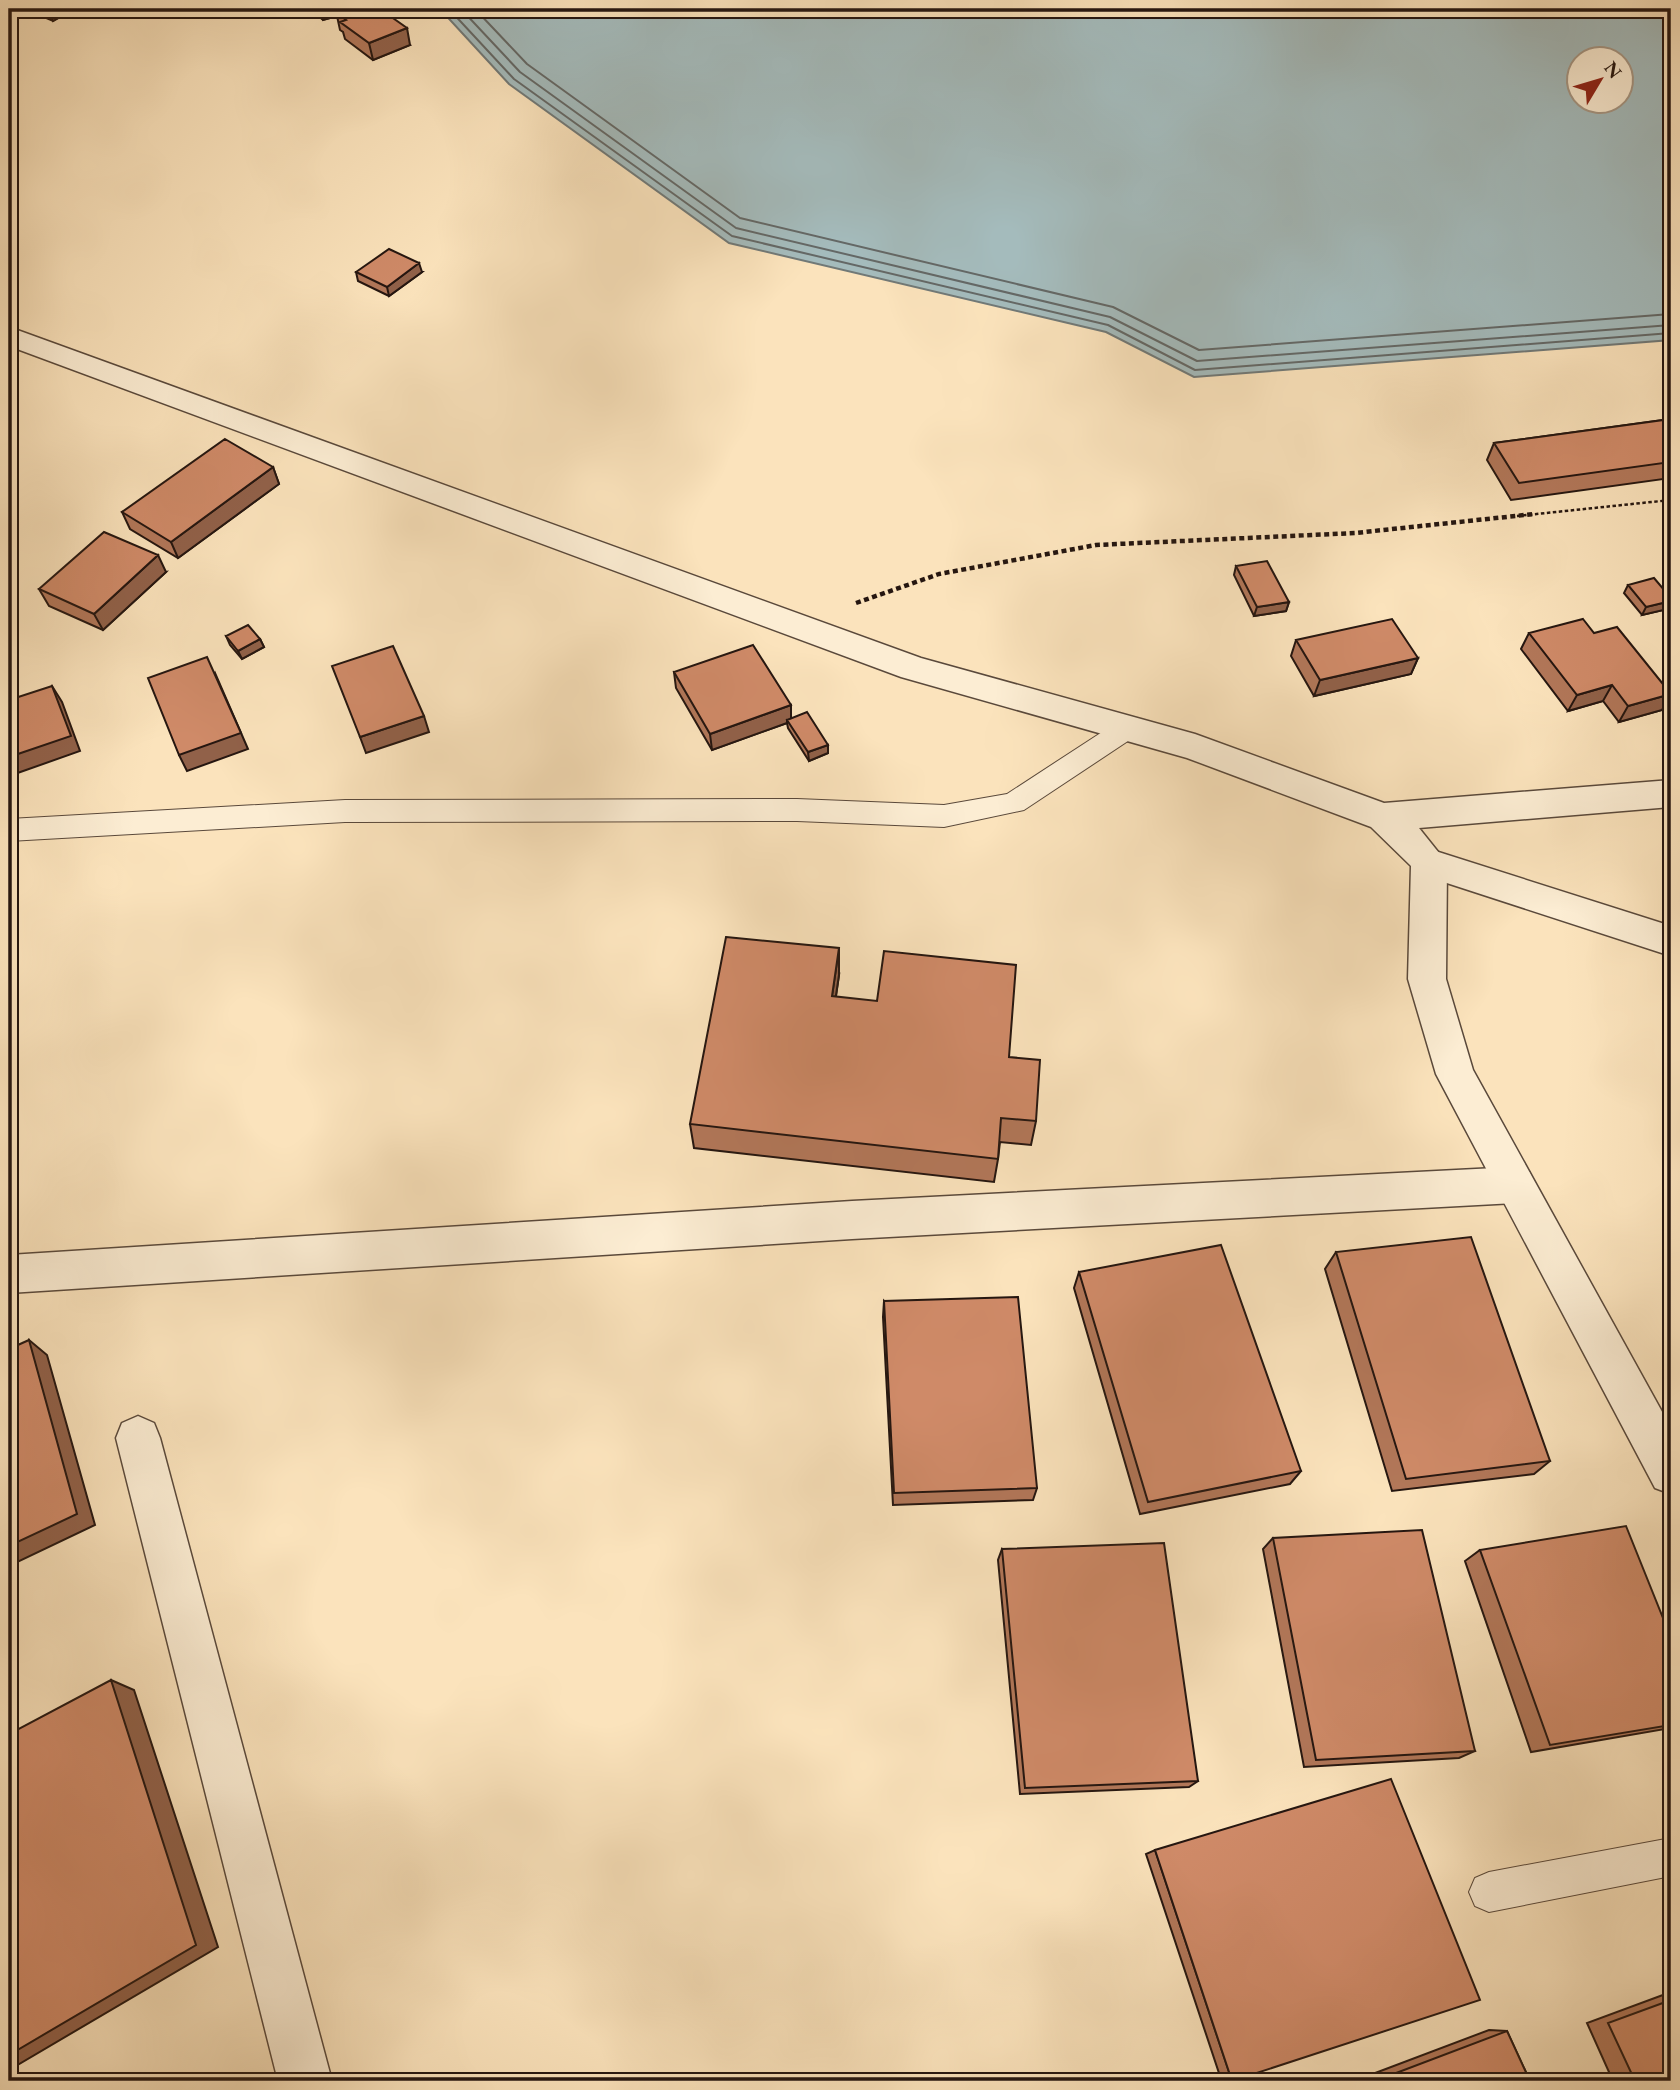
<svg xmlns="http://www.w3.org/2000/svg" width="1680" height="2090" font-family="'EB Garamond',serif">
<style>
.water{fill:#a4bbbc;stroke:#717977;stroke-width:2;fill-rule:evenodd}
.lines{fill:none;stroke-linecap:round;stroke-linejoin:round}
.shore{stroke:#646866;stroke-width:2}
.service-casing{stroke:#5a493b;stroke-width:2}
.minor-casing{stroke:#5a493b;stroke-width:3}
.tertiary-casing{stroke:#5a493b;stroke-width:3}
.path-far1{stroke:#251610;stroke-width:2.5;stroke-dasharray:3.5 2.5;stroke-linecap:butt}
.path{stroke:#251610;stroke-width:4.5;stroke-dasharray:5 3.5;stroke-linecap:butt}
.service{fill:#fcedd3;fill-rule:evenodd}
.minor{fill:#fcedd3;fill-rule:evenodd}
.tertiary{fill:#fcedd3;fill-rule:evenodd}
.wall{fill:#b27759;stroke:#251610;stroke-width:2}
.shaded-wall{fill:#916149;stroke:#251610;stroke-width:2}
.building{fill:#cf8a68;stroke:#251610;stroke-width:2}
</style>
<rect width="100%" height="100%" fill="#fbe3bc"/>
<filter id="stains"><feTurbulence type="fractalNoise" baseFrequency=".00286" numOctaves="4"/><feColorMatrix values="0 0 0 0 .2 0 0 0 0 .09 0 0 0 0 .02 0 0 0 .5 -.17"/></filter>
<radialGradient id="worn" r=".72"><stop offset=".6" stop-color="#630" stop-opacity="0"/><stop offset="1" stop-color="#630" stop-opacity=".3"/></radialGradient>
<path class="water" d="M440 9H1671V340L1194 377 1106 332 729 243 509 84ZM1578 60H1620V102H1578Z"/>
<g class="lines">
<path class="shore" d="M449 9 514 79 732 236 1108 325 1195 370 1671 333
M461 9 520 72 736 228 1110 317 1197 361 1671 325
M475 9 527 64 740 218 1113 307 1199 350 1671 314"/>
<g class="service-casing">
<path id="service" d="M1128 718 1137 721 1141 728 1137 735 1024 810 944 827 797 821 345 822 9 841V819L345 800 797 799 944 805 1007 794 1119 721Z
M1671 1838V1876L1489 1912 1475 1906 1469 1892 1475 1878 1489 1872Z"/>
</g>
<g class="minor-casing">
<path id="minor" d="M1429 849 1671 926V956L1416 873 1411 863 1416 853Z
M1515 1167 1529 1172 1535 1185 1529 1198 1515 1203 852 1239 9 1293V1255L852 1201Z
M138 1416 154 1423 160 1438 332 2081H278L116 1438 122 1423Z"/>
</g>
<g class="tertiary-casing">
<path id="tertiary" d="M9 327 921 658 1195 734 1384 803 1671 780V807L1419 828 1447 863 1446 979 1473 1070 1671 1428V1494L1655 1488 1436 1074 1408 979 1411 866 1371 827 1187 758 901 677 9 346Z"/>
</g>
<path class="path-far1" d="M1517 516 1671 500"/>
<path class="path" d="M856 603 939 574 1096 545 1355 533 1534 514"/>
<use href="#service" class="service"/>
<use href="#minor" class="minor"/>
<use href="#tertiary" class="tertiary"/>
</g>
<path class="wall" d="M25 9H74L53 21Z
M310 9H357L353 10 410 45 373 60 345 39 343 32 340 30 337 16 323 20Z
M356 272H422L389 296 358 281Z
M1671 419V478L1511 500 1487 460 1494 443Z
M273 467 279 484 178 558 130 529 122 512Z
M1236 566 1289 602 1286 611 1254 616 1234 575Z
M166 572 103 630 49 606 39 589Z
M1628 585 1671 598V603L1668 609 1642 615 1624 593Z
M1671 606V618L1668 612Z
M1529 633H1594L1662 710 1619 722 1603 701 1568 711 1521 649Z
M226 636 260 639 264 647 242 659 230 645Z
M1296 640 1418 658 1411 674 1314 696 1291 656Z
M674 672 791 705V718L828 745V753L809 761 788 728 787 723 712 750 676 688Z
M839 975 836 996 1036 1121 1031 1145 1000 1142 998 1159 994 1182 694 1148 690 1124Z
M1336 1252 1550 1461 1534 1474 1392 1491 1325 1269Z
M1079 1272 1301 1471 1290 1484 1140 1514 1074 1288Z
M884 1301 1037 1488 1033 1500 893 1505 883 1317Z
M1273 1538 1475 1751 1459 1758 1304 1767 1263 1549Z
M1002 1549 1198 1781 1189 1787 1020 1794 998 1560Z
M1480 1550 1671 1638V1728L1531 1752 1465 1561Z
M1155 1850 1232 2081 1221 2079 1146 1854Z
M1671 1992V2081H1613L1587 2023Z
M1489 2030 1507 2031 1530 2081H1354Z"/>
<path class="shaded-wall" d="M48 9H74L53 21Z
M320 9H357L339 15 336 13 337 16 323 20Z
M407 28 410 45 373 60 369 43Z
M419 263 422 272 389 296 387 287Z
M273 467 279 484 178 558 171 542Z
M158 555 166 572 103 630 94 614Z
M1671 601V603L1668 609 1642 615 1646 607Z
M1289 602 1286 611 1254 616 1257 607Z
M260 639 264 647 242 659 238 651Z
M1418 658 1411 674 1314 696 1320 680Z
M215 673 248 749 187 771 179 755Z
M1612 685 1603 701 1568 711 1577 695Z
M52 686 62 702 80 751 9 776V757Z
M1671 694 1662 710 1619 722 1628 706Z
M791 705V721L787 720V723L712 750 710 734Z
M424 716 429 732 366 753 360 737Z
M828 745V753L809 761 808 752Z
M839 948V975L832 1022V996Z
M29 1340 47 1355 95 1525 9 1566V1546Z
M111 1680 134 1690 218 1947 9 2070V2055Z"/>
<path class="building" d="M345 9H352L357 13 367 9H380L407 28 369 43 340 22 346 20 336 13Z
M389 249 419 263 387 287 356 272Z
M1671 419V462L1519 483 1494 443Z
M225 439 273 467 171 542 122 512Z
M104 532 158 555 94 614 39 589Z
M1267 561 1289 602 1257 607 1236 566Z
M1654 578 1671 598V601L1646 607 1628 585Z
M1392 619 1418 658 1320 680 1296 640Z
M1583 619 1594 633 1617 627 1671 694 1628 706 1612 685 1577 695 1529 633Z
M248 625 260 639 238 651 226 636Z
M753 645 791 705 710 734 674 672Z
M393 646 424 716 360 737 332 666Z
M207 657 241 733 179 755 148 678Z
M52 686 71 736 9 757V700Z
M807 712 828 745 808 752 787 720Z
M726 937 839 948 832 996 877 1001 884 951 1016 965 1009 1057 1040 1060 1036 1121 1001 1118 998 1159 690 1124Z
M1471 1237 1550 1461 1406 1479 1336 1252Z
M1221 1245 1301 1471 1148 1502 1079 1272Z
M1018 1297 1037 1488 894 1493 884 1301Z
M29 1340 77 1514 9 1546V1349Z
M1626 1526 1671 1638V1725L1550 1745 1480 1550Z
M1422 1530 1475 1751 1316 1760 1273 1538Z
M1164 1543 1198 1781 1025 1788 1002 1549Z
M111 1680 196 1945 9 2055V1734Z
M1391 1779 1480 2000 1232 2081 1155 1850Z
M1671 2000V2081H1635L1608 2023Z
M1507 2031 1530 2081H1375Z"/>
<rect width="1680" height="2090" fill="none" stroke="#fbe3bc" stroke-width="35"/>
<rect x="10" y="10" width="1659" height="2069" fill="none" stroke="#251610" stroke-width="3.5"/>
<rect x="18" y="18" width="1645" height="2055" fill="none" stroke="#251610" stroke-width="2"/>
<g transform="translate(1600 80) rotate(52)"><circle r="33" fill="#fcedd3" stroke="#a69785" stroke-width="2"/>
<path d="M0-5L12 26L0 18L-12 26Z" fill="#8f2418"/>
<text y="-10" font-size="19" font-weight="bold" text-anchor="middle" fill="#251610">N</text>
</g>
<rect width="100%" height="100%" filter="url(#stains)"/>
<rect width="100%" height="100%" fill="url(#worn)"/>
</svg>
